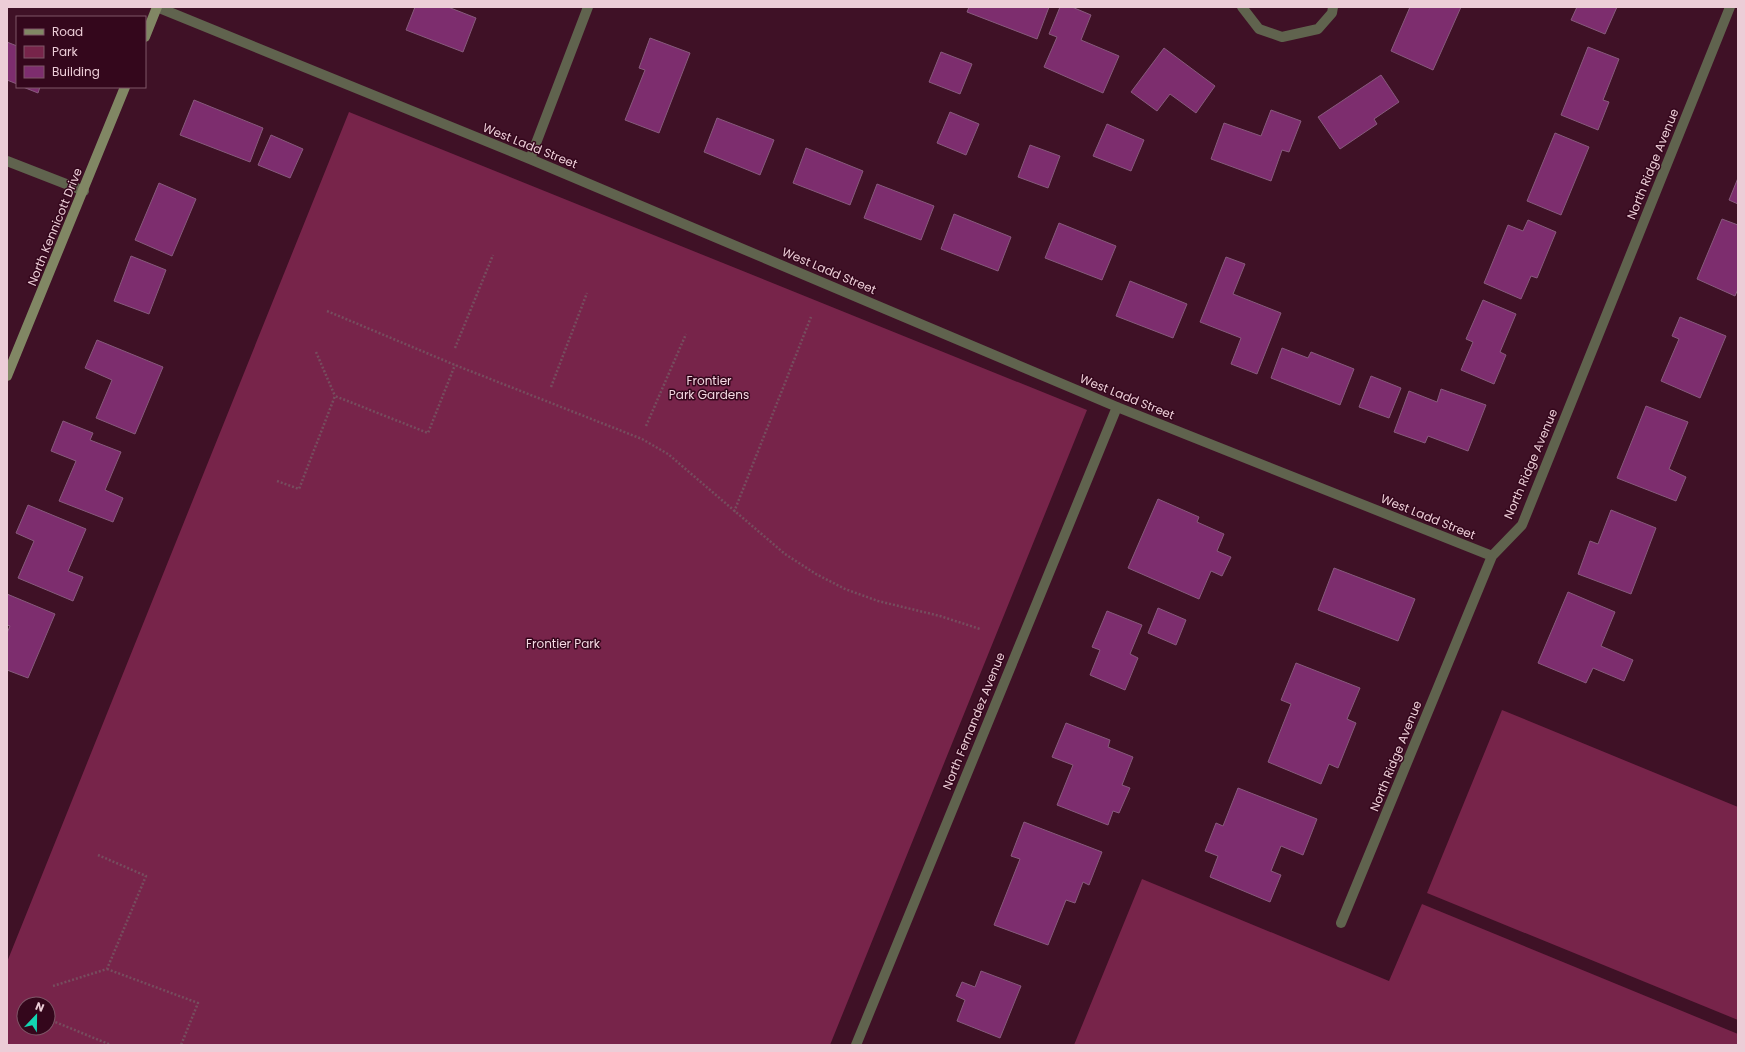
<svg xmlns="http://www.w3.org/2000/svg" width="1745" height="1052" font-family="Poppins,sans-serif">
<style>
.green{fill:#77244a;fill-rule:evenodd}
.building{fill:#7d2d6e;stroke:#875a7c}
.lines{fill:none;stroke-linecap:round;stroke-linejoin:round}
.path{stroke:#764d5e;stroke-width:2.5;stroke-dasharray:2 2;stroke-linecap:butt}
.lane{stroke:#60634e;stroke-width:10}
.street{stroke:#60634e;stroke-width:10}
.secondary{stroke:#818764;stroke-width:10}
.labels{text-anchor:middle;stroke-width:3;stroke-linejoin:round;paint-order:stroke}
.street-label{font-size:12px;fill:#eccdd7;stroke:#34071c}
.park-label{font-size:12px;fill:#f4d8e2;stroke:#34071c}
</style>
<rect width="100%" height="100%" fill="#3f1126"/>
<path class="green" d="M349 112 1087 410 830 1045H7V962ZM24 1004H48V1028H24Z
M1502 710 1738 807V1020L1427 893Z
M1142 879 1389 981 1422 904 1738 1034V1045H1074Z"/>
<path class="building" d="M415 7H448L476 18 463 52 406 30Z
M969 7H1049L1037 39 967 12Z
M1060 7H1072L1091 15 1081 40 1119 56 1103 93 1044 67 1057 37 1049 34Z
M1410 7H1461L1433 70 1391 51Z
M1577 7H1617L1605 34 1571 20Z
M650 38 690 53 659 133 625 120 645 70 639 68Z
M7 42 17 46V84L7 80Z
M1588 47 1619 59 1603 100 1609 102 1598 130 1561 115Z
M1164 48 1215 86 1196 113 1170 94 1157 111 1131 92Z
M941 52 972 64 960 94 929 82Z
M1381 75 1399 102 1374 119 1377 124 1340 149 1318 117Z
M23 87H40L38 93Z
M194 100 263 128 250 162 180 135Z
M1271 110 1301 121 1289 152 1282 150 1271 181 1211 159 1224 123 1261 136Z
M950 112 979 124 966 155 937 143Z
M717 118 774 140 760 175 704 152Z
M1107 124 1144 140 1131 171 1093 156Z
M1555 133 1589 147 1561 215 1527 201Z
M271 135 303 149 290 178 258 165Z
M1030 145 1060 156 1048 188 1018 177Z
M806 148 863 171 850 205 793 183Z
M1738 178V204L1729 200Z
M159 183 196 199 172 256 135 240Z
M877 184 934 206 921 240 864 218Z
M954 214 1011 237 998 271 941 249Z
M1722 219 1738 225V289L1735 296 1697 279Z
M1528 220 1556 232 1537 278 1531 276 1521 299 1484 283 1508 225 1523 231Z
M1059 223 1116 246 1102 280 1045 258Z
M131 256 166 270 149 314 114 301Z
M1226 257 1245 264 1233 294 1281 313 1257 374 1231 364 1241 338 1200 322Z
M1130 281 1187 304 1173 338 1116 316Z
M1483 300 1516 314 1500 352 1506 355 1494 384 1461 370 1473 342 1466 339Z
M1680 317 1726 336 1700 398 1661 381 1679 339 1672 336Z
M97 340 163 367 135 434 96 418 112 380 85 368Z
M1282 348 1308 358 1311 352 1354 369 1340 405 1271 378Z
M1371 376 1401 388 1389 418 1359 407Z
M1441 389 1486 405 1468 451 1428 436 1425 443 1394 432 1409 391 1437 402Z
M1646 406 1688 422 1669 469 1686 477 1676 501 1617 478Z
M63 421 93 433 90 440 121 452 105 490 123 498 113 522 59 501 76 461 51 451Z
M1158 499 1199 517 1197 522 1224 534 1217 551 1231 557 1222 576 1211 571 1199 599 1128 568Z
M28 505 86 529 68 571 83 577 73 601 18 578 34 541 16 533Z
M1611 510 1656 528 1631 594 1578 574 1590 541 1598 544Z
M1334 568 1415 599 1398 641 1318 610Z
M1568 592 1615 612 1601 646 1633 660 1624 681 1593 668 1586 683 1538 663Z
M7 594 55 614 28 678 7 670V633L10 626 7 625Z
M1158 608 1186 620 1176 645 1148 633Z
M1107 611 1142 625 1130 654 1138 658 1125 690 1090 675 1100 650 1092 647Z
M1296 663 1360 688 1347 719 1356 723 1338 768 1329 764 1321 784 1268 762 1291 704 1281 700Z
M1066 723 1110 740 1108 747 1133 757 1122 785 1130 788 1119 813 1113 811 1108 825 1057 805 1073 765 1052 757Z
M1238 788 1317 819 1303 855 1281 846 1271 871 1281 875 1270 902 1210 877 1218 856 1205 851 1216 823 1223 826Z
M1024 822 1102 852 1089 885 1083 882 1075 903 1066 900 1048 945 994 925 1020 859 1011 856Z
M981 971 1021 986 1000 1038 957 1021 965 1000 956 996 962 982 975 987Z"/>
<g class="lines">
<path class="path" d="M327 311 455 365 642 439 668 454 785 554 816 574 845 589 878 601 940 616 980 629
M455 348 493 255
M316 352 335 396
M551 387 587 293
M646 426 686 334
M277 481 299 489 335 396 428 433 455 365
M734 512 811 317
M107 969 198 1003 181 1045
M53 986 107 969 146 876 98 855
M48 1019 111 1045"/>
<path class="lane" d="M1242 7 1259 29 1282 37 1318 29 1332 13 1333 7"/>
<path class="street" d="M157 7 530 159 1117 407 1492 556
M530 159 588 7
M7 161 84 191
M1341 923 1492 556 1522 525 1730 7
M856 1045 1117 407"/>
<path class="secondary" d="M145 37 157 7
M7 376 125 87"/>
</g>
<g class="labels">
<g class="street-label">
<text transform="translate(530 146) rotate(22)" y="4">West Ladd Street</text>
<text transform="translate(1653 164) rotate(-68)" y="4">North Ridge Avenue</text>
<text transform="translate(55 227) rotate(-68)" y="4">North Kennicott Drive</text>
<text transform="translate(829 271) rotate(23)" y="4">West Ladd Street</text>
<text transform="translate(1127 397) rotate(22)" y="4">West Ladd Street</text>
<text transform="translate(1531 464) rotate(-67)" y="4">North Ridge Avenue</text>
<text transform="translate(1428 517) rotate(22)" y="4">West Ladd Street</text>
<text transform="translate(974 721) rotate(-68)" y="4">North Fernandez Avenue</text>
<text transform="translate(1396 756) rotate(-68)" y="4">North Ridge Avenue</text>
</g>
<g class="park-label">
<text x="709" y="385">Frontier<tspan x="709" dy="14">Park Gardens</tspan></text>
<text x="563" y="648">Frontier Park</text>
</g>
</g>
<rect width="1745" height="1052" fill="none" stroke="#eccdd7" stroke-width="16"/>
<rect x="16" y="16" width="130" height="72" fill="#34071c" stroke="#7e5667"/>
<rect x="24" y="29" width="20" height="6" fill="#818764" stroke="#7e5667"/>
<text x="52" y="36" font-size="12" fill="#eccdd7">Road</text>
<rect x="24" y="46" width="20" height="12" fill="#77244a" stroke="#7e5667"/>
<text x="52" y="56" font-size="12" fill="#eccdd7">Park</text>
<rect x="24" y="66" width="20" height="12" fill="#7d2d6e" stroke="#7e5667"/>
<text x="52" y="76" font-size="12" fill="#eccdd7">Building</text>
<g transform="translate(36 1016) rotate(22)"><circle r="19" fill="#34071c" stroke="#7e5667"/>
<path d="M0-3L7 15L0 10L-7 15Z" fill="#13d5b3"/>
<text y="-6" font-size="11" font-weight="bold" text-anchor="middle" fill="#eccdd7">N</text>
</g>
</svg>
